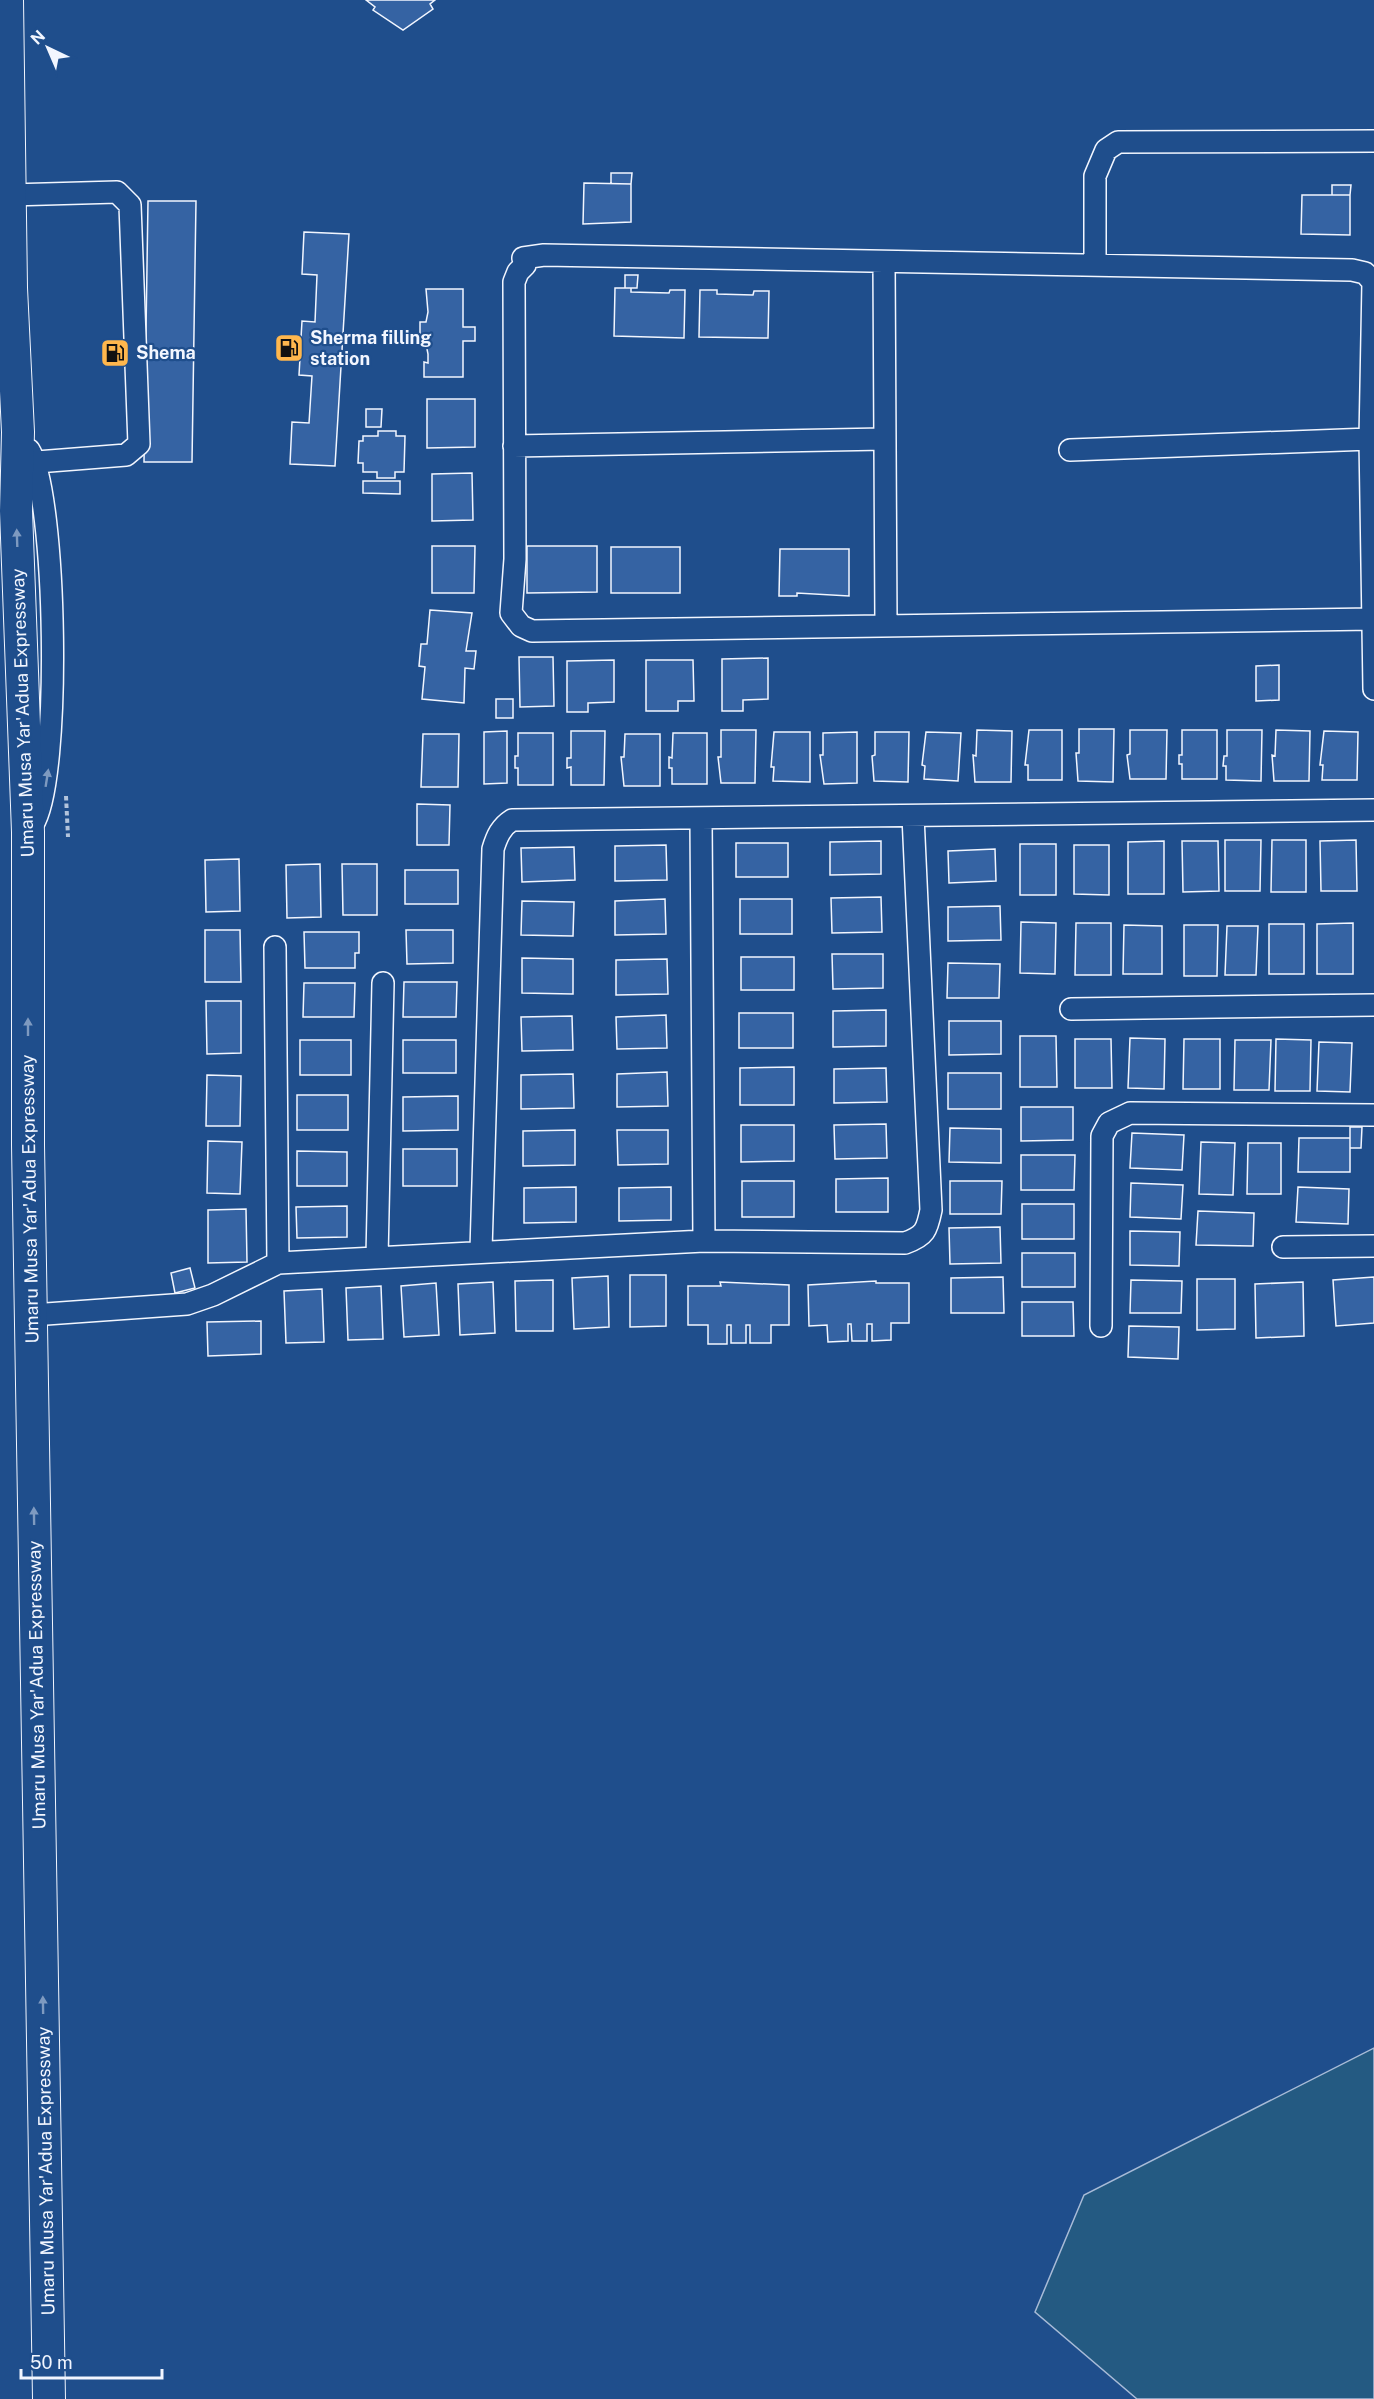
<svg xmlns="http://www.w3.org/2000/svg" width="1374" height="2399" font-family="'Public Sans',sans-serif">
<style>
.green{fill:#245a82;stroke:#a8bbd7;stroke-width:1.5}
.building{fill:#3563a3;stroke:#f2f6ff;stroke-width:1.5}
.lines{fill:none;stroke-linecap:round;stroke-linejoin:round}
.minor-casing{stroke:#f2f6ff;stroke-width:24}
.highway-casing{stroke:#f2f6ff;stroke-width:34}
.path{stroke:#b3c4dc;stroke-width:4;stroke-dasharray:4.5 3;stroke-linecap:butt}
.minor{stroke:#1f4e8c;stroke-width:21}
.highway{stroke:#1f4e8c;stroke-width:32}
.oneway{fill:#7e9ac0}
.labels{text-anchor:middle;stroke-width:4.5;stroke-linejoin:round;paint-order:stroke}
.poi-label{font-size:18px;font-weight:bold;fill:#f2f6ff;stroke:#1f4e8c;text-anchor:start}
.street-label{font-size:18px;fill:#f2f6ff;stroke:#1f4e8c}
</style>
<rect width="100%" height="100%" fill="#1f4e8c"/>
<path class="green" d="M1374 2048V2399H1137L1035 2312 1084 2195Z"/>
<path class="building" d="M366 0H435L430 4 433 9 403 30 373 10 375 7Z
M611 173H632L631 184H611Z
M584 183 631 184V222L583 224Z
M1332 185H1351L1350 195H1332Z
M1302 195H1350V235L1301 234Z
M148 201H196L192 462H144Z
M304 232 349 234 335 466 290 464 292 422 309 423 312 376 299 375 300 358H293L294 338H301L302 321 315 322 317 275 302 274Z
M625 275H638L637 288H625Z
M615 288H631V292L669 293 670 290H685L684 338 614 336Z
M426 289H463V327H475V341H463V377H424V362L428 363V354L426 344H420V322H426L428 312Z
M700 290H717V294L753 295 754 291H769L768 338 699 337Z
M427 399H475V447L427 448Z
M366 409H382L381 427H366Z
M378 431H396V436H405L404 472H395V478H377V472H363V463H358L359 441H363V436H378Z
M472 473 473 520 432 521V474Z
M363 481H400V494L363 493Z
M432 546H475L474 593H432Z
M527 546H597V592L527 593Z
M611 547H680V593H611Z
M780 549H849V596L797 593V596H779Z
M430 610 472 613 466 651H476L474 669 465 668 464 703 422 699 425 667 419 666 421 644H427Z
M519 657H553L554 706 520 707Z
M768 658V699L743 700V711H722V659Z
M614 660V702L588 703V712H567V661Z
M646 660H693L694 701H678V711H646Z
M1279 665V700L1256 701V666Z
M496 699H513V718H496Z
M1079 729H1114L1113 782 1078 781 1076 753H1079Z
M721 730H756L755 783H721L718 757H721Z
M977 730 1012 731 1011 782H975L973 755 976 756Z
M1029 730H1062V780H1028V765H1025Z
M1130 730H1167L1166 779H1130L1127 755 1130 754Z
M1182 730H1217V779H1182V764H1179V755H1182Z
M1227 730H1262L1261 781 1226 780V766H1223L1224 756H1227Z
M1276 730 1310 731 1309 781H1274L1272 755 1275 756Z
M507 731V783L484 784V732Z
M571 731H605L604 785H571V767L567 768V758H571Z
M1324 731 1358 732 1357 780H1322L1323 765H1320Z
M774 732H810V782L773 781 774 767H771Z
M857 732V783L824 784 820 755H823V733Z
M875 732H909L908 782 874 781 872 756 875 755Z
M926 732 961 733 958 781 924 779 925 766 922 765Z
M518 733H553V785H518V768H515V756H518Z
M673 733H707V784H672V768H669V757L672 758Z
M423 734H459L458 787H421Z
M625 734H660V786H624L621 757H624Z
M417 804 450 805 449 845H417Z
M1225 840H1261L1260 891H1225Z
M1272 840H1306V892H1271Z
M1356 840 1357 891H1321L1320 841Z
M881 841V874L830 875V842Z
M1164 841V894H1128V842Z
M1182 841H1218L1219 891 1183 892Z
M736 843H788V877H736Z
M1020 844H1056V895H1020Z
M666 845 667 880 615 881V846Z
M1074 845H1109V895L1074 894Z
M574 847 575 880 522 882 521 848Z
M995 849 996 881 949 883 948 851Z
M239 859 240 911 206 912 205 860Z
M320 864 321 917 287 918 286 865Z
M342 864H377V915H343Z
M405 870H458V904H405Z
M881 897 882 932 832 933 831 898Z
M665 899 666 934 615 935V901Z
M740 899H792V934H740Z
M522 901 574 902 573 936 521 935Z
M1000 906 1001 940 948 941V907Z
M1021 922 1056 923 1055 974 1020 973Z
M1076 923H1111V975H1075Z
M1353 923V974H1317V924Z
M1269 924H1304V974H1269Z
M1124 925 1162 926V974H1123Z
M1184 925H1218L1217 976H1184Z
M1227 926H1258L1256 975H1225Z
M205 930H240L241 982H205Z
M406 930H453V963L407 964Z
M304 932H359V953H355V968H305Z
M832 954H883V988L833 989Z
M741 957H794V990H741Z
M522 958 573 959V994L522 993Z
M667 959 668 994 616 995V960Z
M948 963 1000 964 999 998H947Z
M404 982H457L456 1017H403Z
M304 983H355L354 1017H303Z
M206 1001H241V1053L207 1054Z
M886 1010V1046L833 1047V1011Z
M739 1013H793V1048H739Z
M666 1015 667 1048 617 1049 616 1017Z
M572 1016 573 1050 522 1051 521 1017Z
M949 1021H1001V1054L949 1055Z
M1020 1036H1056L1057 1087H1020Z
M1130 1038 1165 1039 1164 1089 1128 1088Z
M1075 1039H1111L1112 1088H1075Z
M1184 1039H1220V1089H1183Z
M1276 1039 1311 1040 1310 1091H1275Z
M300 1040H351V1075H300Z
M403 1040H456V1073H403Z
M1235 1040H1271L1269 1090H1234Z
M1319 1042 1352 1043 1350 1092 1317 1091Z
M794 1067V1105H740V1068Z
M886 1068 887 1102 834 1103V1069Z
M667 1072 668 1106 617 1107V1074Z
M948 1073H1001V1109H948Z
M573 1074 574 1108 521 1109V1075Z
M207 1075 241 1076 240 1126H206Z
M297 1095H348V1130H297Z
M458 1096V1130L403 1131V1097Z
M1021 1107H1073V1140L1021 1141Z
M886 1124 887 1158 835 1159 834 1125Z
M741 1125H794V1161L741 1162Z
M1350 1127H1362L1361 1148H1350Z
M950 1128 1001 1129V1163L949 1162Z
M575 1130V1165L523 1166V1131Z
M617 1130H668V1164L618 1165Z
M1132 1133 1184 1135 1182 1170 1130 1168Z
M1299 1138H1350V1172H1298Z
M208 1141 242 1142 240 1194 207 1193Z
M1201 1142 1235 1143 1233 1195 1199 1194Z
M1248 1143H1281V1194H1247Z
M403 1149H457V1186H403Z
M297 1151 347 1152V1186H297Z
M1021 1155H1075L1074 1190H1021Z
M888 1178V1212H836V1179Z
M742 1181H794V1217H742Z
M950 1181H1002L1001 1214H950Z
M1131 1183 1183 1185 1181 1219 1130 1217Z
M576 1187V1222L524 1223V1188Z
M671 1187V1220L619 1221V1188Z
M1298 1187 1349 1189 1348 1224 1296 1222Z
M1022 1204H1074V1239H1022Z
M347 1206V1237L297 1238 296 1207Z
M246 1209 247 1262 208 1263V1210Z
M1198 1211 1254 1213 1253 1246 1196 1245Z
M1000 1227 1001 1263 950 1264 949 1228Z
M1130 1231 1180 1232 1179 1266 1130 1265Z
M1022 1253H1075V1287H1022Z
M190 1268 195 1288 175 1293 171 1273Z
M630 1275H666V1326L630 1327Z
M608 1276 609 1327 574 1329 572 1278Z
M1003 1277 1004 1313H951V1278Z
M1374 1277V1323L1336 1326 1333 1280Z
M1197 1279H1235V1329L1197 1330Z
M553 1280V1331H516L515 1281Z
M1131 1280 1182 1281 1181 1313H1130Z
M876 1281V1283H909V1323H891V1340L872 1341V1324H867V1341H852L851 1324H848V1341L828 1342 827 1325 809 1326 808 1285Z
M493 1282 495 1333 460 1335 458 1284Z
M720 1282 789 1285V1325H771V1343H750V1325H746V1343H731V1325H727V1344H708V1325H688V1286H721Z
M1303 1282 1304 1336 1256 1338 1255 1284Z
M436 1283 439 1335 404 1337 401 1286Z
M381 1286 383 1339 348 1340 346 1288Z
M322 1289 324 1342 286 1343 284 1291Z
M1022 1302H1073L1074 1336H1022Z
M261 1321V1354L208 1356 207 1322Z
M1129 1326 1179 1327 1178 1359 1128 1357Z"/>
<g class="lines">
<g class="minor-casing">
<path id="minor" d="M10 195 117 192 130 205 139 444 126 455 37 462
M884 262 886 624
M1095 265V176L1106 150 1118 142 1374 141
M514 446 884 439
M29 450C57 495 62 779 33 824
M1070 450 1370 439
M1373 619 532 631 521 626 511 613 515 559 514 282 518 272 525 265 523 258 544 255 1352 270 1365 273 1373 282 1370 439 1374 689
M701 820 704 1241
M275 947 278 1263
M1071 1009 1374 1005
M1283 1247 1374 1246
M481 1250 493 849C497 836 501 827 512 820L1374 810
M377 1257 383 983
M32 1315 187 1304 213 1295 278 1263 704 1241 905 1243C925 1236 927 1230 931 1210L913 816
M1101 1326 1102 1136 1109 1123 1130 1113 1374 1115"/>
</g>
<g class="highway-casing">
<path id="highway" d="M7 0 11 288 18 432 16 511 28 832V1145L49 2399"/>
</g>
<path class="path" d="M66 796 68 837"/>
<use href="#minor" class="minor"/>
<use href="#highway" class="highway"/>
</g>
<defs><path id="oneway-solid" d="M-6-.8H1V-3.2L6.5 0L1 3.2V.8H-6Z" transform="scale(1.5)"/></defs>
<g class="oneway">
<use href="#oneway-solid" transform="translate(17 538) rotate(-92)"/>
<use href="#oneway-solid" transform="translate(47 778) rotate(-81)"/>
<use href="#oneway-solid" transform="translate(28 1027) rotate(-90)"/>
<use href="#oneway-solid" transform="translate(34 1516) rotate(-91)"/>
<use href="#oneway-solid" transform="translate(43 2005) rotate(-91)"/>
</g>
<defs>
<g id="fuel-square" transform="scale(1.5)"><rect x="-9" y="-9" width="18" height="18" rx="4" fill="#ffb74d" stroke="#1f4e8c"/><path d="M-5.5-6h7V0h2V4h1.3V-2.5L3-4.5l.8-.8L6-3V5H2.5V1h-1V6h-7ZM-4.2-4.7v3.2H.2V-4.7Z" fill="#111"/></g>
</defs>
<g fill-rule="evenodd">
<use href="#fuel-square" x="289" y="348"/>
<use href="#fuel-square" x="115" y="353"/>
</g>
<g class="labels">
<g class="poi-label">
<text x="310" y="344">Sherma filling<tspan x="310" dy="21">station</tspan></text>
<text x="136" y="359">Shema</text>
</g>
<g class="street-label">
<text transform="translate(23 713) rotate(-92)" y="6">Umaru Musa Yar'Adua Expressway</text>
<text transform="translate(30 1199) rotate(-91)" y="6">Umaru Musa Yar'Adua Expressway</text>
<text transform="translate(37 1685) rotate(-91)" y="6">Umaru Musa Yar'Adua Expressway</text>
<text transform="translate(46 2171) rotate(-91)" y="6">Umaru Musa Yar'Adua Expressway</text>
</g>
</g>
<g transform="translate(48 48) rotate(316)" stroke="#1f4e8c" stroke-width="4.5" paint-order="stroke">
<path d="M0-4.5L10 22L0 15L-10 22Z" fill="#f2f6ff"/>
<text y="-9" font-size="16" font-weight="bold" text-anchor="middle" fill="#f2f6ff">N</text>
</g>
<path d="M21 2369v9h141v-9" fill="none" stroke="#f2f6ff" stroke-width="3"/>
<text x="30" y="2369" font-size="18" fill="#f2f6ff" stroke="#1f4e8c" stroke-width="4.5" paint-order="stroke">50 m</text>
</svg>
